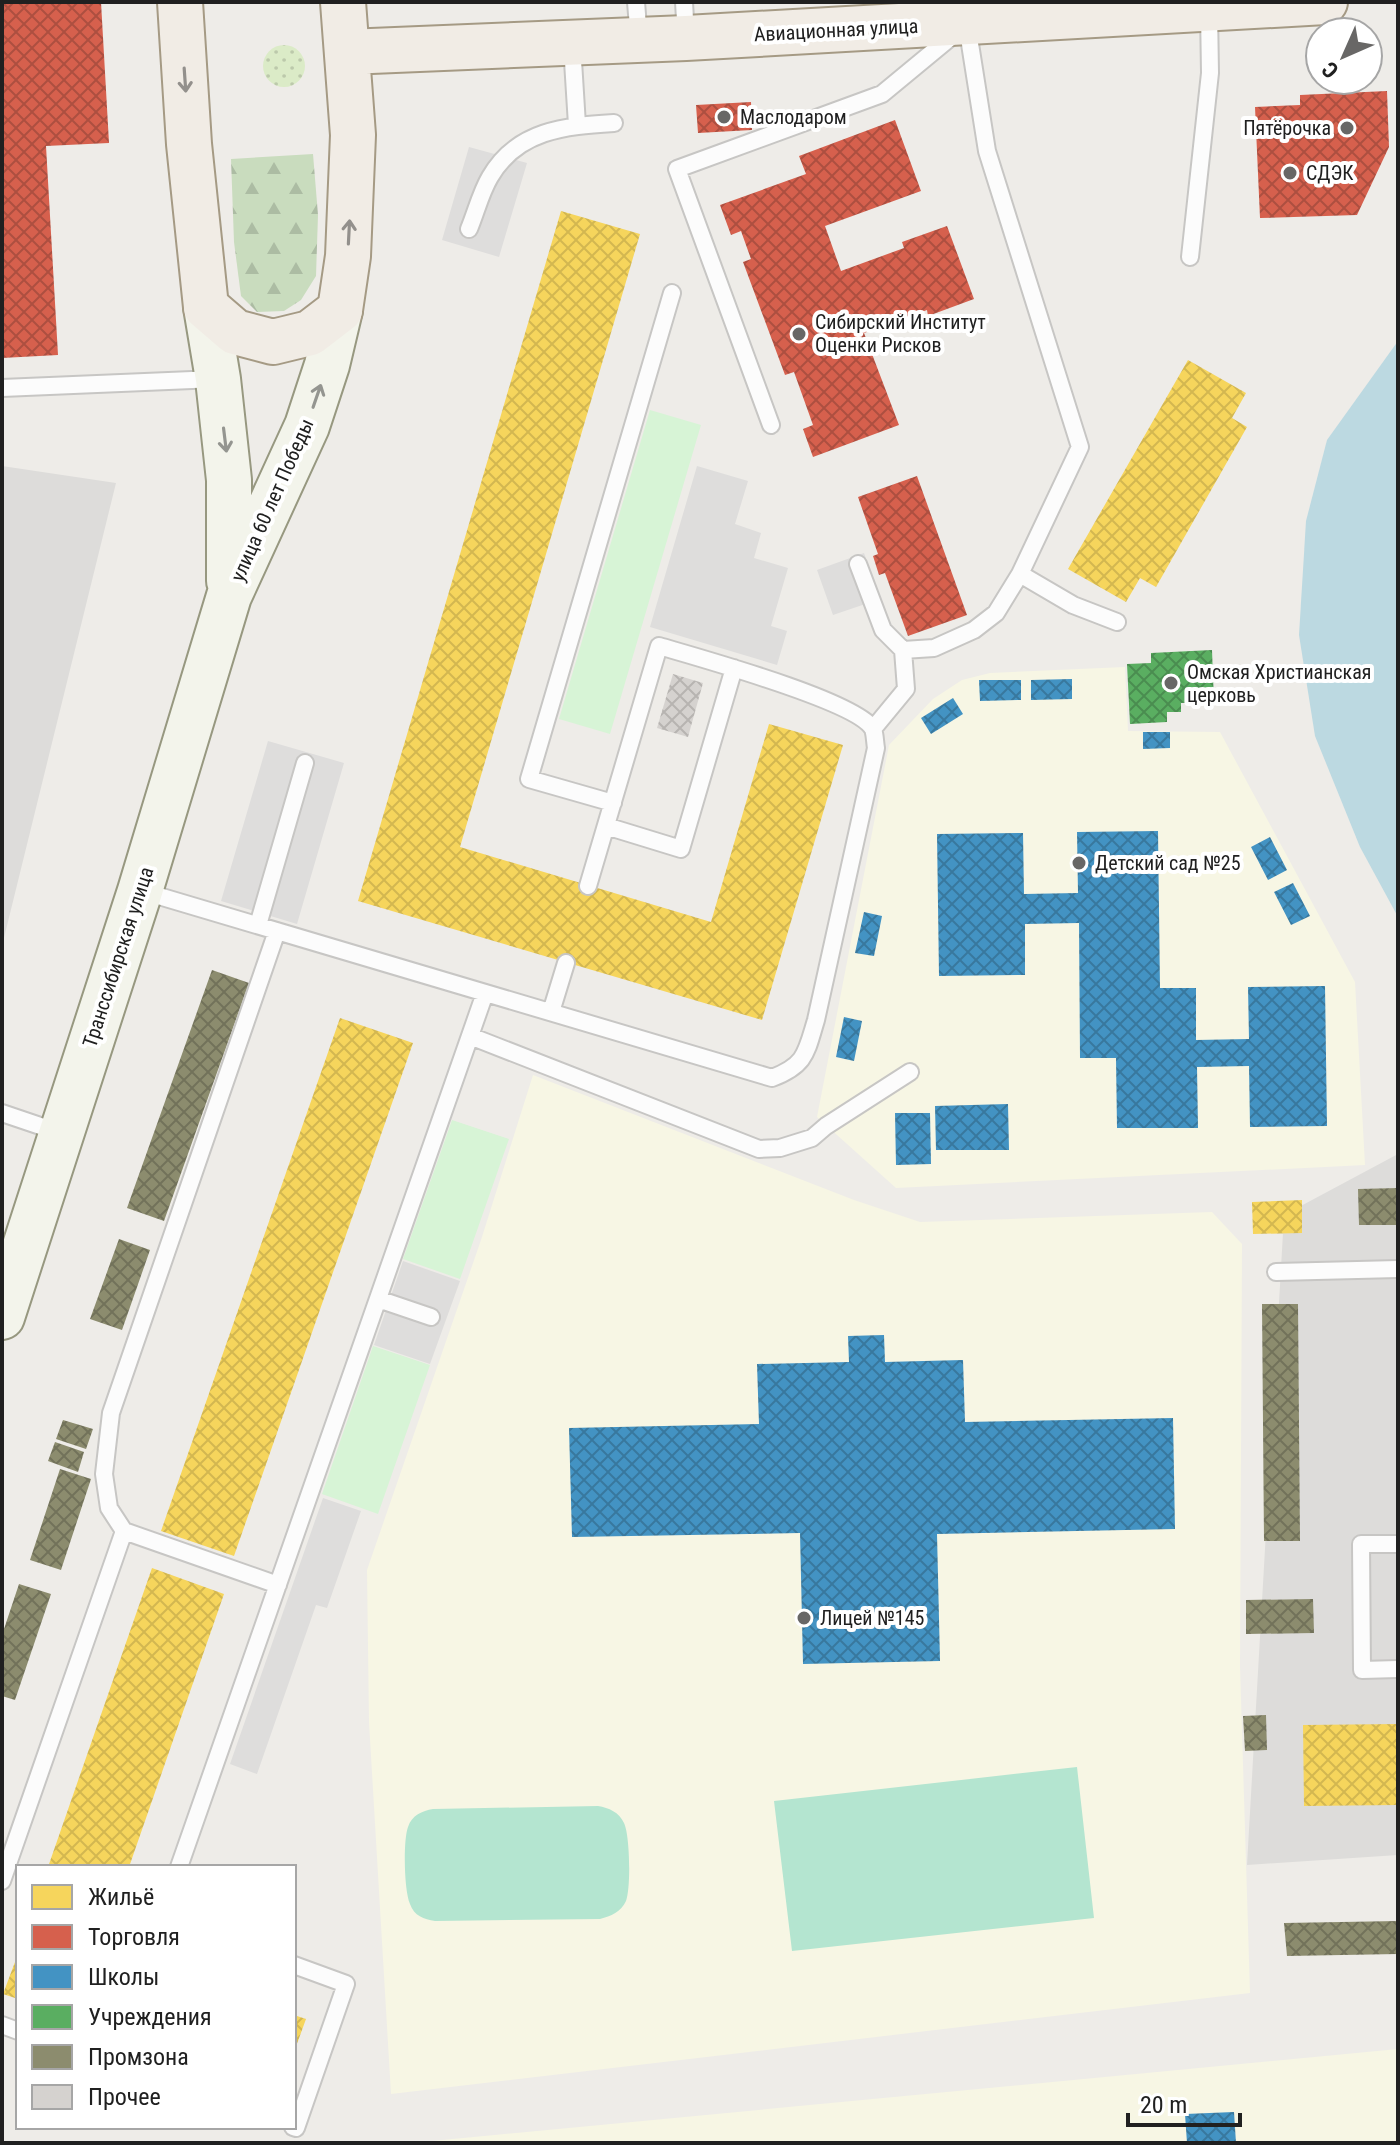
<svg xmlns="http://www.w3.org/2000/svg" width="1400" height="2145" font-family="'Roboto Condensed',sans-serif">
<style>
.residential{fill:#dddcda}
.education{fill:#f7f6e4}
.grass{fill:url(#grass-dots)}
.forest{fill:url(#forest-firs)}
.park{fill:#d7f4d6}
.pitch{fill:#b4e5d0}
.parking{fill:#dedddc}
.water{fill:#bcd9e1}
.homes{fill:url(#homes-cross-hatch)}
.shops{fill:url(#shops-cross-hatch)}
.schools{fill:url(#schools-cross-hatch)}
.public{fill:url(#public-cross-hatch)}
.industry{fill:url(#industry-cross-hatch)}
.building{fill:url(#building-cross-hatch)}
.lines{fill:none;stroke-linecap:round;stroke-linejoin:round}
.lane-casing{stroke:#c7c6c4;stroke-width:20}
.secondary-casing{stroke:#979880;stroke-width:48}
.primary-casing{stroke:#a59a84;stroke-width:48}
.lane{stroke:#fcfcfc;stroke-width:16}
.secondary{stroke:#f3f4eb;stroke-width:44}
.primary{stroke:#f1ece5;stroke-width:44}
.oneway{stroke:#93908c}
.oneway2{stroke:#949590}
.poi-dot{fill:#686766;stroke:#fff;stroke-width:3}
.labels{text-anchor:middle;stroke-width:8;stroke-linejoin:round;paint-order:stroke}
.street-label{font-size:20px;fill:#202020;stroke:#fff}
.poi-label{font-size:20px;fill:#202020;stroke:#fff;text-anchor:start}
</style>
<defs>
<pattern id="grass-dots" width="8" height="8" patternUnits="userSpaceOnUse" patternTransform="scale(2)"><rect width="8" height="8" fill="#dbebc7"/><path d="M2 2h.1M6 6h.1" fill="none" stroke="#bcc9ab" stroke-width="1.8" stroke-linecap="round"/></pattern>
<pattern id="forest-firs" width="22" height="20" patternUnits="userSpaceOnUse" patternTransform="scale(2)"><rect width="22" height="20" fill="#c9dcbe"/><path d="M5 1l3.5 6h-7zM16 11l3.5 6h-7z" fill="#acbca3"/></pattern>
<pattern id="homes-cross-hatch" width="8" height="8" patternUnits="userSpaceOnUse" patternTransform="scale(2)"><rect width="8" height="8" fill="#f6d55c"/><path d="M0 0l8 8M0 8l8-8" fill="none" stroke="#d3b750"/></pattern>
<pattern id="shops-cross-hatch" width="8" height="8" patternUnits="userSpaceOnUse" patternTransform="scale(2)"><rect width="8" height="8" fill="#d6604d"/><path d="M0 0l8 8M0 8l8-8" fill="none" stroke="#ad4f40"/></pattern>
<pattern id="schools-cross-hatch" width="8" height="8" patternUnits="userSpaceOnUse" patternTransform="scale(2)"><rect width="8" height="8" fill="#4393c3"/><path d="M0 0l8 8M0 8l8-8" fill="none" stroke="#38789e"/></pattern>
<pattern id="public-cross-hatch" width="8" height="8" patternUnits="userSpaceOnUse" patternTransform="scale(2)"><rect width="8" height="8" fill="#5aae61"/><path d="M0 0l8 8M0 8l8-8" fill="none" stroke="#4a8d50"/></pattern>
<pattern id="industry-cross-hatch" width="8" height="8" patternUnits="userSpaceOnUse" patternTransform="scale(2)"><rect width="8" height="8" fill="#8c8c6e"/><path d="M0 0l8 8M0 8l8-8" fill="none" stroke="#72725a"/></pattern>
<pattern id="building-cross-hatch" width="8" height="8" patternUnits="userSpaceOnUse" patternTransform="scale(2)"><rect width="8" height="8" fill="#d5d2cf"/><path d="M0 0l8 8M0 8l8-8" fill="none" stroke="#b7b4b1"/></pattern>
</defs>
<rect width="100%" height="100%" fill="#eeece8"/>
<path class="residential" d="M2 466 116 483 2 946Z
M1398 1154V1855L1247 1865 1284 1215Z"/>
<path class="education" d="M1125 667 1128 731 1220 732 1355 982 1365 1165 896 1188 817 1117 889 745 933 699 962 680 990 673Z
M533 1075 854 1200 920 1222 1212 1212 1242 1244 1240 1666 1250 1993 391 2094 369 1722 367 1570 481 1240Z
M1398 2049V2143H430L432 2141Z"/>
<path class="grass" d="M263 66a21 21 0 1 1 42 0a21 21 0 1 1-42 0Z"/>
<path class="forest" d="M313 154 318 215 316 276 301 300 284 311 257 312 241 296 234 242 231 159Z"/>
<path class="park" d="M650 410 701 425 610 734 559 719Z
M452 1120 509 1139 460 1279 403 1259Z
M373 1346 430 1365 378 1514 322 1494Z"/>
<path class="pitch" d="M1077 1767 1094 1918 792 1951 774 1801Z
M598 1806C609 1808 619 1812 624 1823 630 1835 631 1888 626 1901 621 1912 611 1916 600 1919L435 1921C424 1919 414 1916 410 1904 404 1891 403 1840 408 1827 412 1815 422 1811 433 1809Z"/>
<path class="parking" d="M469 147 527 163 499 257 442 240Z
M697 466 748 481 735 524 761 533 754 558 788 568 771 626 787 631 777 665 650 627Z
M864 553 880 599 833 615 817 570Z
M268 741 344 763 297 924 221 901Z
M403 1261 460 1281 430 1364 374 1345Z
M323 1498 361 1511 327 1608 316 1605 257 1774 230 1764Z"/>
<path class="water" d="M1398 341V917L1360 847 1315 736 1299 635 1306 521 1327 440Z"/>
<path class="homes" d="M561 211 640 234 460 847 711 922 769 724 843 745 762 1020 358 901Z
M1188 360 1246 393 1232 418 1247 427 1156 587 1140 578 1126 602 1068 569Z
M340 1018 413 1043 234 1556 161 1531Z
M1302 1200V1233L1253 1234 1252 1202Z
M152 1568 224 1594 129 1867H48Z
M1398 1724V1805L1304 1806 1303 1725Z
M18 1954V1999L3 1994Z
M294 2015 306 2019 294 2052Z"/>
<path class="shops" d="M2 2H101L109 143 46 146 58 355 2 358Z
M1387 91 1389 147 1357 215 1260 218 1255 107 1300 105V95Z
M751 102 752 130 698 133 696 105Z
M895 120 921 191 825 226 841 271 904 248 902 242 947 226 974 299 928 316 927 310 864 333 899 425 813 457 803 429 813 425 794 372 785 375 743 262 751 259 741 231 731 235 720 205 806 174 799 156Z
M917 476 967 615 908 636 885 573 879 575 873 556 878 554 858 497Z"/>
<path class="schools" d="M1072 679V699L1031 700V680Z
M979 680H1021V700L980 701Z
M953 698 963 714 931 734 921 718Z
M1143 732H1170V748L1143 749Z
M1158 831 1160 988H1196V1040L1249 1039 1248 987 1325 986 1327 1126 1250 1127 1249 1066 1197 1067 1198 1128H1117L1116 1058H1080L1079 923 1025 924V975L939 976 937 834 1023 833 1024 894 1078 893 1077 832Z
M1270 837 1287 870 1268 880 1251 847Z
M1293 883 1310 916 1291 925 1274 892Z
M864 912 882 916 874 956 855 953Z
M844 1017 862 1021 854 1061 836 1057Z
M1008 1104 1009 1150H936L935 1106Z
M895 1113H930L931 1164 896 1165Z
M884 1335 885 1362 963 1360 965 1422 1173 1418 1175 1529 937 1534 940 1661 803 1664 800 1533 572 1537 569 1428 759 1424 757 1364 849 1362 848 1336Z
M1234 2112 1236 2143H1187L1185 2114Z"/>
<path class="public" d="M1212 650 1214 702 1181 703V712H1167V722L1130 724 1127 664 1151 663V653Z"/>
<path class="industry" d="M212 970 249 983 164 1221 127 1208Z
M1398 1188V1225H1359L1358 1189Z
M119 1239 150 1250 122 1330 90 1319Z
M1262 1304H1298L1300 1541H1264Z
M63 1420 93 1429 86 1449 56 1439Z
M55 1442 84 1452 78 1472 48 1461Z
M60 1469 91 1479 61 1570 30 1560Z
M19 1584 51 1594 15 1700 2 1696V1635Z
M1313 1599 1314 1633 1246 1634V1600Z
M1266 1715 1267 1750 1245 1751 1243 1716Z
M1398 1921V1954L1287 1956 1284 1923Z"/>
<path class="building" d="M673 674 703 683 688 737 657 728Z"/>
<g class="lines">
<g class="lane-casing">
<path id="lane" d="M636 2 639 39
M684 2 686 37
M572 45 577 125
M469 229C476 212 481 192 490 177 517 130 565 126 614 123
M1190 257 1210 73 1209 11
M2 388 216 379
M771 425 677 169 882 94 957 32
M858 564 883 630 903 650 934 648 974 630 996 613 1020 574 1080 447 987 151 967 25
M1020 574 1073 605 1117 622
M873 729 906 689 903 650
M613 803 529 779 672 293
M606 826 681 849 734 668
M142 891 772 1078C806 1065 806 1053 816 1020L876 748C875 743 875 734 873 729 857 701 696 657 659 646L588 886
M258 925 305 763
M551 1012 566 963
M470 1036 759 1149 780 1148 812 1138 826 1126 910 1072
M2 1113 61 1133
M1276 1272 1398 1269
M378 1299 431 1317
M124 1531 109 1508 104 1474 111 1413 277 931
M1398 1544H1361L1362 1670 1398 1669
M179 1867 485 993
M2 1881 124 1531 278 1585
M2 2025 18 2031
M293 2127 296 2128 346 1984 294 1965"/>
</g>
<g class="secondary-casing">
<path id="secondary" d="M206 307 218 379 229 480V581
M2 1317 140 891 229 596 307 426 327 365 340 310"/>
</g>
<g class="primary-casing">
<path id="primary" d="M180 2 189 144 206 307 235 332 273 342 310 333 340 310 348 256 353 135 343 2
M347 52 686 38 1325 2"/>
</g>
<use href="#lane" class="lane"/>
<use href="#secondary" class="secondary"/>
<use href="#primary" class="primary"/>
</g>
<defs><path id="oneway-shaft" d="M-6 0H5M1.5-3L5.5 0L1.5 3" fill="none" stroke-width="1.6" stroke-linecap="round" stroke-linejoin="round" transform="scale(2)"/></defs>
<g class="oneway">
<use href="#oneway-shaft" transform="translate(185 80) rotate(86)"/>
<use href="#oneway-shaft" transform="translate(349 232) rotate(-87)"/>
</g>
<g class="oneway2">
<use href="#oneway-shaft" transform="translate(317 396) rotate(-71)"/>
<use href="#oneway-shaft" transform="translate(225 440) rotate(83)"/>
</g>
<g class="poi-dot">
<circle cx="724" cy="117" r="8"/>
<circle cx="1347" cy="128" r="8"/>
<circle cx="1290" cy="173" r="8"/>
<circle cx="799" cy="334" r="8"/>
<circle cx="1171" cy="683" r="8"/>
<circle cx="1079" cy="863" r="8"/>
<circle cx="804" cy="1618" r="8"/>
</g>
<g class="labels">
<g class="street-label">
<text transform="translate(836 30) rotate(-3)" y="7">Авиационная улица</text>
<text transform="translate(272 500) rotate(-66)" y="7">улица 60 лет Победы</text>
<text transform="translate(118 957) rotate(-72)" y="7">Транссибирская улица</text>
</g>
<g class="poi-label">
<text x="740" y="124">Маслодаром</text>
<text x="1331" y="135" text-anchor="end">Пятёрочка</text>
<text x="1306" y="180">СДЭК</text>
<text x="815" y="329">Сибирский Институт<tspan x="815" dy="23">Оценки Рисков</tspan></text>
<text x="1187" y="679">Омская Христианская<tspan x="1187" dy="23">церковь</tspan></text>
<text x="1095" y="870">Детский сад №25</text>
<text x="820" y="1625">Лицей №145</text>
</g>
</g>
<rect width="1400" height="2145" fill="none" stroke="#202020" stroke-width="8"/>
<rect x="16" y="1865" width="280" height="264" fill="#ffffff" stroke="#a6a6a6" stroke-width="2"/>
<rect x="32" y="1885" width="40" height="24" fill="#f6d55c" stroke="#a6a6a6" stroke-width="2"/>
<text x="88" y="1905" font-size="24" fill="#202020">Жильё</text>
<rect x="32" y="1925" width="40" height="24" fill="#d6604d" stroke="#a6a6a6" stroke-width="2"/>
<text x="88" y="1945" font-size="24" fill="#202020">Торговля</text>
<rect x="32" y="1965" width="40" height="24" fill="#4393c3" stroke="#a6a6a6" stroke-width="2"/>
<text x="88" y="1985" font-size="24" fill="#202020">Школы</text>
<rect x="32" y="2005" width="40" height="24" fill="#5aae61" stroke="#a6a6a6" stroke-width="2"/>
<text x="88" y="2025" font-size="24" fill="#202020">Учреждения</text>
<rect x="32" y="2045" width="40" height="24" fill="#8c8c6e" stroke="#a6a6a6" stroke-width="2"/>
<text x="88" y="2065" font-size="24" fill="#202020">Промзона</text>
<rect x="32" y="2085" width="40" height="24" fill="#d5d2cf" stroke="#a6a6a6" stroke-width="2"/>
<text x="88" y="2105" font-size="24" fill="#202020">Прочее</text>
<g transform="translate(1344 56) rotate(225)"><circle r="38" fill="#ffffff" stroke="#a6a6a6" stroke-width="2"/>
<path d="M0-6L14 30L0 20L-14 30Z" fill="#686766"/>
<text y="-12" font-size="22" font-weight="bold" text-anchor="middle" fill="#202020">С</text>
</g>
<path d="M1128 2113v12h112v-12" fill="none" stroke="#202020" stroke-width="4"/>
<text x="1140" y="2113" font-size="24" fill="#202020" stroke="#ffffff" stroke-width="6" paint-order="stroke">20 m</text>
</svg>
